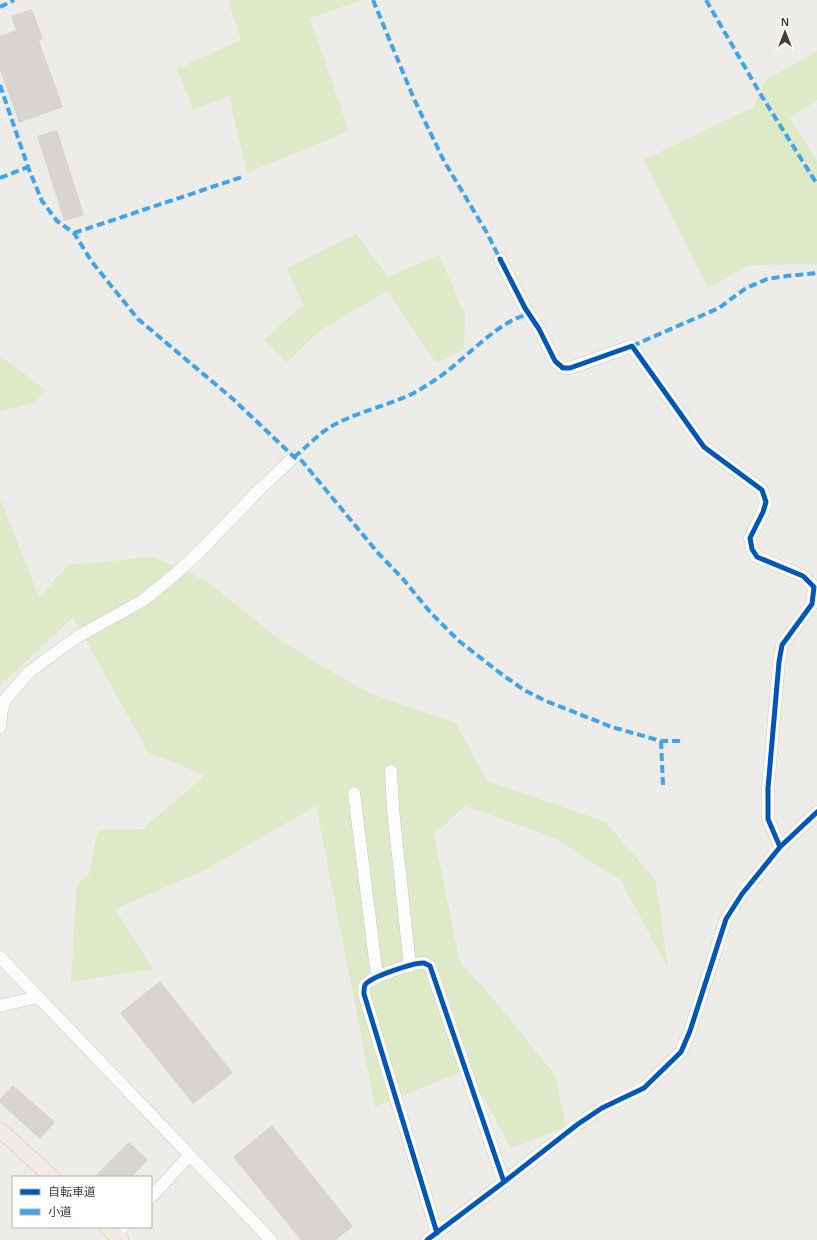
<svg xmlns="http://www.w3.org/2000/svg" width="817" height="1240" font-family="Helvetica,'Noto Sans JP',sans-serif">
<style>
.green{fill:#dde9c7}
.building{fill:#d8d5d0}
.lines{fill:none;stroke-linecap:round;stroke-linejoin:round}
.minor-casing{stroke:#cbc8c3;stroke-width:13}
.major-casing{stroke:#d1c7b5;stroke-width:16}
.minor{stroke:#fcfcfc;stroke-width:12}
.major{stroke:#f1ebe2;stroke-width:15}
.quiet{stroke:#3fa4eb;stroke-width:4;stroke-dasharray:8 4;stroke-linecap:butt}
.cycleway-casing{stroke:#fff;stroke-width:8}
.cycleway{stroke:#0057b8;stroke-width:5}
</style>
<rect width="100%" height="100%" fill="#eeece8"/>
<path class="green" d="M230 0H363L310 18 349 131 247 173 229 96 193 110 177 69 241 40 228 1Z
M817 51V100L790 118 817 161V264L749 265 708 288 644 160 753 107 766 80Z
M356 234 388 277 439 255 465 315 464 349 436 363 387 291 319 331 287 362 264 340 303 305 287 268Z
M0 356 46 390 35 403 0 411Z
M0 499 39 597 68 565 153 557 205 580 280 640 335 674 366 691 392 701 456 723 487 781 606 822 656 881 668 969 621 881 555 838 465 806 434 835 460 963 487 991 555 1075 566 1127 511 1148 468 1069 375 1107 316 806 205 870 115 909 153 969 71 982 77 885 89 874 98 830 143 829 205 775 148 752 73 617 0 686Z"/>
<path class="building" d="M32 9 43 39 39 41 63 107 19 123 0 70V36L16 30 11 16Z
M57 130 84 215 64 221 37 136Z
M160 981 233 1073 193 1104 120 1013Z
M13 1085 55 1122 40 1139 0 1103V1099Z
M272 1125 353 1226 336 1240H301L233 1157Z
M129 1142 148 1160 132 1177H94Z"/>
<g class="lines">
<g class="minor-casing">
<path id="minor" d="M500 259 525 308 539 329 555 361 563 368H570L632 346 704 447 762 490 766 502 763 512 750 538 752 549 757 557 803 576 814 587 812 604 782 645 779 662 768 788V819L780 847
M0 727 2 710 5 700 29 672 77 637 142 601 173 576 198 553 260 489 294 457
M391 771 393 809 410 966
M354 793 377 976
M0 957 271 1240
M0 1006 37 997
M151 1197 189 1156
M437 1233 364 994C364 991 364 987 365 985 370 977 415 962 424 963 426 964 428 965 430 966L504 1182
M116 1235 123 1227
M427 1240 504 1182 578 1124 602 1108 644 1088 681 1052 690 1031 726 919 742 894 780 847 817 812"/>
</g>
<g class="major-casing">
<path id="major" d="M0 1130 52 1177
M107 1227 121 1240"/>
</g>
<use href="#minor" class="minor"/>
<use href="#major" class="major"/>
<path class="quiet" d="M373 0 414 99 444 161 487 233 500 259
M706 0 761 95 817 184
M0 7 14 0
M0 85 28 167 42 201 57 221 74 233 92 262 138 319 233 399 294 457 302 461 378 553 403 579 430 612 459 641 500 673 524 690 546 701 612 727 661 741H684
M0 178 28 167
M74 233 242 177
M632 346 719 308 746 288 758 283 767 279 787 276 817 273
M294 457C307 447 318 434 332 426 353 414 378 408 400 399 412 395 424 387 435 380 463 362 497 321 529 314
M661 741 663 785"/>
<g class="cycleway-casing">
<path id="cycleway" d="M500 259 525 308 539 329 555 361 563 368H570L632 346 704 447 762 490 766 502 763 512 750 538 752 549 757 557 803 576 814 587 812 604 782 645 779 662 768 788V819L780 847
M437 1233 364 994C364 991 364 987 365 985 370 977 415 962 424 963 426 964 428 965 430 966L504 1182
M427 1240 504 1182 578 1124 602 1108 644 1088 681 1052 690 1031 726 919 742 894 780 847 817 812"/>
</g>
<use href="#cycleway" class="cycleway"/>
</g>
<rect x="12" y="1176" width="140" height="52" fill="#ffffff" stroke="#b4b1ae"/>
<rect x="20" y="1189" width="20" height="6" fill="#0057b8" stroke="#b4b1ae"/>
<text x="48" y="1196" font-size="12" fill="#443d34">自転車道</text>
<rect x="20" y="1209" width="20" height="6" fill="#3fa4eb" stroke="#b4b1ae"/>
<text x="48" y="1216" font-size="12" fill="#443d34">小道</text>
<g transform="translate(785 32)" stroke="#ffffff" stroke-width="3" paint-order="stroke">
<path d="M0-3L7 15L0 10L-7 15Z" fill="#443d34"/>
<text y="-6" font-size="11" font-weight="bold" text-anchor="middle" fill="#443d34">N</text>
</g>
</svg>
